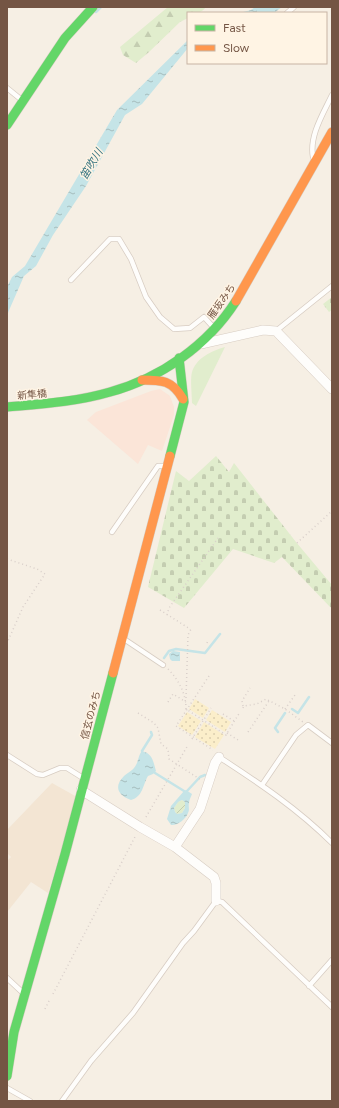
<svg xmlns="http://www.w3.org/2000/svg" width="339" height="1108" font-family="Figtree,'Noto Sans JP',sans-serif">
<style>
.residential{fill:#f3e5d3}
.commercial{fill:#fbe5d8}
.grass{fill:#e1edcd}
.forest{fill:url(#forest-firs)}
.sand{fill:url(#sand-dots)}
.cemetery{fill:url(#cemetery-stones)}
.garden{fill:url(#garden-furrows)}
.water{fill:url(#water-ripples);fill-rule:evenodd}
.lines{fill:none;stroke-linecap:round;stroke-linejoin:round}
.stream{stroke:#c5e4e7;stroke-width:2.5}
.lane-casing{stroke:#d7ccc2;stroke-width:6}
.street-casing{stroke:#d7ccc2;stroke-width:10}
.fast-casing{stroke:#d6cbc1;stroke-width:10}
.slow-casing{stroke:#d6cbc1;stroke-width:10}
.path{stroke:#d9cfca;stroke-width:1.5;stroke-dasharray:1 3;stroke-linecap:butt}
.lane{stroke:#fefdfb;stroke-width:4.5}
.street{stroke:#fefdfb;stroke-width:9}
.fast{stroke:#63d668;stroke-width:9}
.slow{stroke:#ff974d;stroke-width:9}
.labels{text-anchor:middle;stroke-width:3;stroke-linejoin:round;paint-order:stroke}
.street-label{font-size:10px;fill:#745544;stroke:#fff4e4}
.water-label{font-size:11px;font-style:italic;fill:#3a7783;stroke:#fff4e4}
</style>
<defs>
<pattern id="forest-firs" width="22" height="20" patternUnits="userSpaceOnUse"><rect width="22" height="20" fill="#e1edcd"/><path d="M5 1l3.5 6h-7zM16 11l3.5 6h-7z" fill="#c4cdb1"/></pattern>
<pattern id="sand-dots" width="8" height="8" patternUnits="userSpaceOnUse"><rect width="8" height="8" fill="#fbeeca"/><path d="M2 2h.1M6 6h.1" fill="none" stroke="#dbceaf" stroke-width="1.8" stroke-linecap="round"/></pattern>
<pattern id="cemetery-stones" width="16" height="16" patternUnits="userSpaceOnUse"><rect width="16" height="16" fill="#e1edcd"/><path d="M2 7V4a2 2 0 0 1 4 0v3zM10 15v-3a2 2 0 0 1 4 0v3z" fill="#c4cdb1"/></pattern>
<pattern id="garden-furrows" width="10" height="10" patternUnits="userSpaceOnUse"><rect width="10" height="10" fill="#e1edcd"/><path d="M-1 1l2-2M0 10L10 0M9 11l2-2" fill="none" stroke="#c4cdb1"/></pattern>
<pattern id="water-ripples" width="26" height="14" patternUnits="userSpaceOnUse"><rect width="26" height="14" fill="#c5e4e7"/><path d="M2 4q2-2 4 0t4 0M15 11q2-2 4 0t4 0" fill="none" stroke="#a5bcbd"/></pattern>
</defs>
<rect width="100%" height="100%" fill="#f6efe4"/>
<path class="residential" d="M52 783 77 797 48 893 31 882 7 912V861L11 857 7 853V830Z"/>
<path class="commercial" d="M160 389 170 396 174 407V415L162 451 148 445 138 464 87 420 96 412 151 391Z"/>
<path class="grass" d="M225 347 196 406 192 403C192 395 190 379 192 372 197 357 212 351 225 347Z"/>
<path class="forest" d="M168 7H206C201 14 195 13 188 13V18L180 22 149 52 136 63 123 55 120 47Z"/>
<path class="sand" d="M195 699 209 708 203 718 189 709Z
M212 710 231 722 225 732 206 720Z
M187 712 201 721 192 735 178 726Z
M204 722 224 735 215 749 195 737Z"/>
<path class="cemetery" d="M332 297V310L329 312 323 304Z
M216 456 229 472 234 463 296 542 332 585V609L282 557 274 563 233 549 184 608 148 587 176 471 189 481Z"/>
<path class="garden" d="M182 800 185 802V808L182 813 177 814 175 812 174 808 178 802Z"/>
<path class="water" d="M255 7H282L274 13H239L251 10Z
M188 40V48L142 104 125 115 86 186 53 235 36 266 24 276 7 315V287L12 277 25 266 117 110Z
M173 651 180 652V661H172L170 659 169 654Z
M142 751C153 754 153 761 156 771L153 774 148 776C143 784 143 797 131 800 117 795 114 786 124 776 127 773 132 771 134 768 139 762 138 755 142 751Z
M186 790 192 794C191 797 189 800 189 803 188 807 190 809 188 813 186 819 177 826 171 825L167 819 171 806 184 791ZM182 800 185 802V808L182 813 177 814 175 812 174 808 178 802Z"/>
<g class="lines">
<path class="stream" d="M96 12 101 7
M164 658 169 651 176 649 205 653 220 634
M292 709 298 713 309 697
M278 732 275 728 285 713
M142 751 152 735 151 732
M155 773 184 791
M187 791 200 777 205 775"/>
<g class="lane-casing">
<path id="lane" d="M287 13 294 7
M7 88 23 101
M313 157C309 136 323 114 332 95
M71 280 110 239H119L131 259 146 297 160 317 174 329 190 328 204 317 214 328
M276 331 332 286
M112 532 158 466H165
M124 639 163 665
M7 755 37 774 43 775 60 768H67L83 778
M219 757C259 783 298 809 332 843
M262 785 296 735 308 725 332 743
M7 978 22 992
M309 986 332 960
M7 1088 30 1101
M62 1101 91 1061 133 1013 183 943 194 931 216 901 222 902 332 1007"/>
</g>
<g class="street-casing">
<path id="street" d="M201 344 263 330 276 331 332 389
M81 790 140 827 175 847 214 877 216 883V901
M175 847 200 809 215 763 219 757"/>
</g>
<g class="fast-casing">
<path id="fast" d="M7 125 65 38 93 7
M7 407C41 404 76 402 110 392 161 378 208 345 236 301
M170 456 184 402 179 358
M7 1076 14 1032 65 854 113 673"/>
</g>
<g class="slow-casing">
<path id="slow" d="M236 301 332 132
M142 380C162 380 172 380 183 399
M113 673 170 456"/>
</g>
<path class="path" d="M297 543 332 511
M7 559 37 569 45 574 23 607 7 643
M160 610 190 629
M167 615 169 608 218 538
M207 643 208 641
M168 669C179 680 186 694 186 709L226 735 240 712
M209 676 176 726 213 750
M186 698 188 635 192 627
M168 702 173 694 186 702
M243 706 242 701 250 688
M243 708 244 706 257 704 266 699 285 709 303 722
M285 709 295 695
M138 713 154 723 158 728 161 744 168 749 169 759 201 780
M223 714 234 721
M248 732 269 701
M227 733 238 740
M192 739 211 708
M146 817 188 745
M53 994 136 835
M45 1009 50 999"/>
<use href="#lane" class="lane"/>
<use href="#street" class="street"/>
<use href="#fast" class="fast"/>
<use href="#slow" class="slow"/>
</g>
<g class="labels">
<g class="street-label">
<text transform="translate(221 301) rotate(-55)" y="4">雁坂みち</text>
<text transform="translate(32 394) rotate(-5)" y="4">新隼橋</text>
<text transform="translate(90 715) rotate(-75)" y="4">信玄のみち</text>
</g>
<g class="water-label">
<text transform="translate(91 164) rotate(-59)" y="4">笛吹川</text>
</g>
</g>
<rect width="339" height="1108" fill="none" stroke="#745544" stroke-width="16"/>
<rect x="187" y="12" width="140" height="52" fill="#fff4e4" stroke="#c7b4a4"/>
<rect x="195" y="25" width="20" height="6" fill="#63d668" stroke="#c7b4a4"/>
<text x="223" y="32" font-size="12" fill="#745544">Fast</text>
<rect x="195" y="45" width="20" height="6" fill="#ff974d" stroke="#c7b4a4"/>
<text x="223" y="52" font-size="12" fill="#745544">Slow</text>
</svg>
